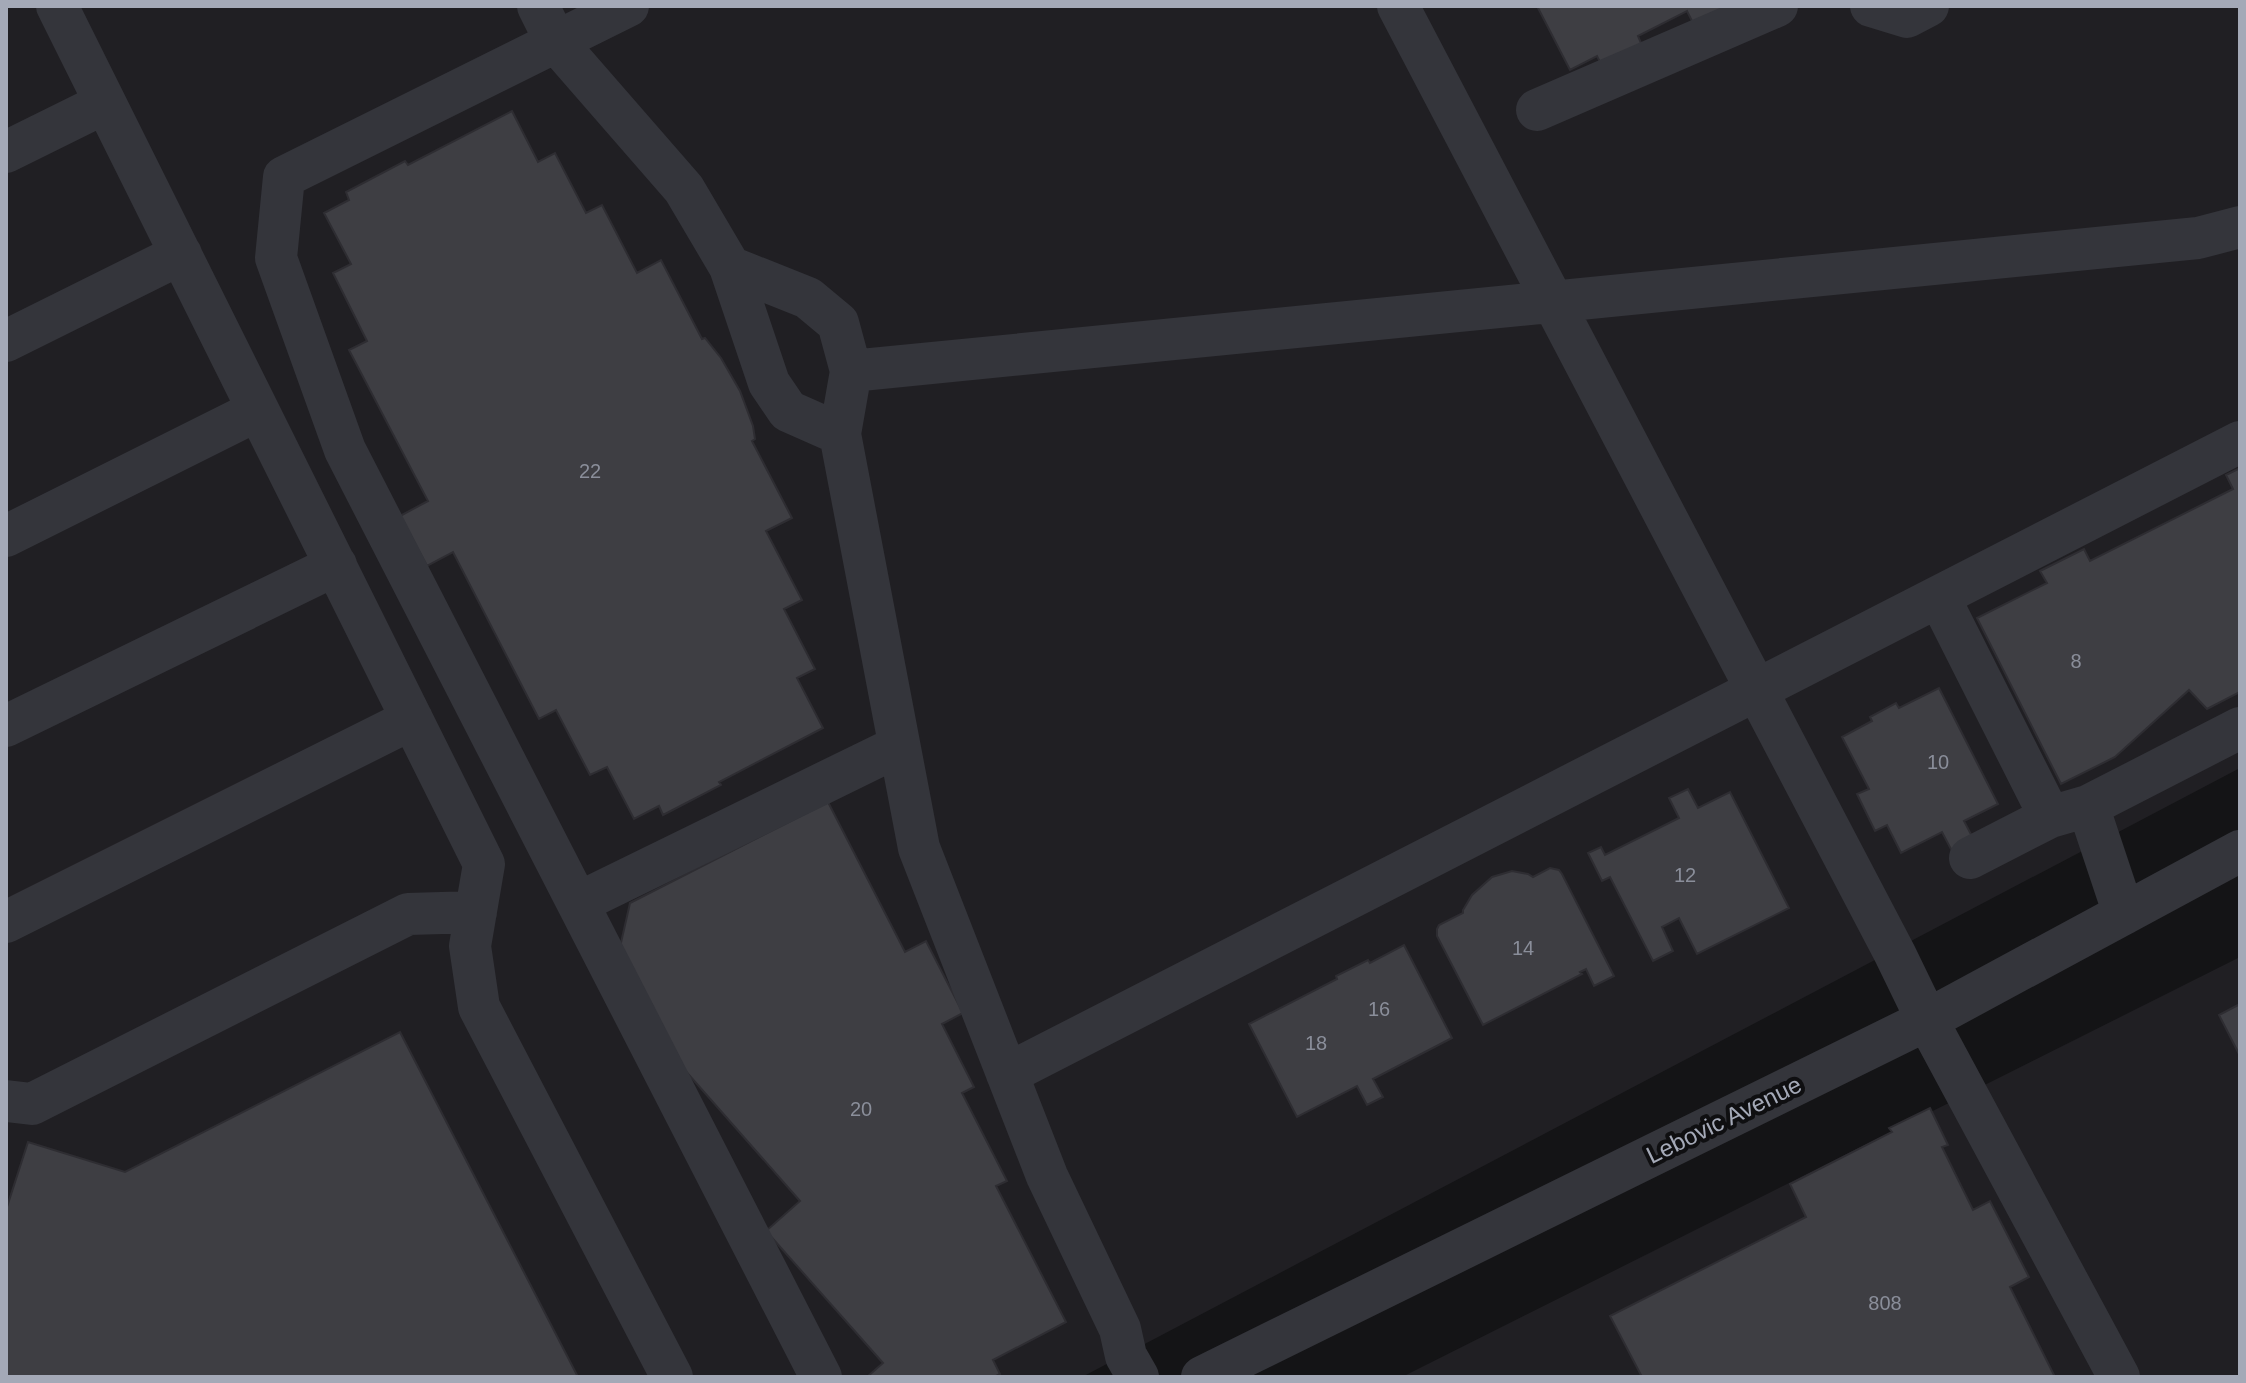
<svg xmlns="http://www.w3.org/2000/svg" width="2246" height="1383" font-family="Arial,sans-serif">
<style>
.built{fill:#201f23}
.building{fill:#3e3e43;stroke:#2e2d32;stroke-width:2}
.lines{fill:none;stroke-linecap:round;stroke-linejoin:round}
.minor{stroke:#34353b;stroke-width:42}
.labels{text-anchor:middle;stroke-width:8;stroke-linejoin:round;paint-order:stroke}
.number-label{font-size:20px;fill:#8a8e9a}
.street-label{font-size:24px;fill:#a4a9b7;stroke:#0f0f11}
</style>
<rect width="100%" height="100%" fill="#141416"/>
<path class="built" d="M6 6H2240V768L1082 1377H6Z
M2240 957V1377H1402Z"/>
<path class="building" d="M1537 6H1728L1693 23 1687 11 1638 36 1644 50 1604 70 1597 56 1570 70Z
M512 111 538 162 555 153 586 213 602 205 637 273 661 260 702 339 705 338 721 358 740 391 753 426 755 439 752 441 792 518 766 531 802 600 784 609 815 669 797 678 823 728 719 782 721 785 663 815 659 806 634 819 607 767 590 775 556 710 539 719 453 552 427 566 400 516 428 501 349 350 367 341 333 273 351 264 324 213 349 200 346 192 405 161 408 165Z
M2240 468V692L2207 709 2189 690 2115 757 2061 784 1977 618 2047 583 2040 571 2084 549 2090 561 2233 489 2226 475Z
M1939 688 1998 804 1964 821 1975 842 1953 853 1942 832 1901 853 1887 825 1875 831 1857 794 1869 789 1842 737 1872 721 1870 717 1896 703 1899 708Z
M1688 789 1698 808 1730 792 1789 908 1697 954 1679 918 1662 927 1673 951 1653 961 1610 877 1602 881 1588 853 1601 847 1605 855 1679 818 1669 798Z
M828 802 905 952 926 941 963 1013 942 1024 974 1087 962 1093 1007 1181 996 1186 1066 1322 993 1360 1000 1374 994 1377H867L883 1363 766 1231 800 1201 682 1067 620 947 630 903Z
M1550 868 1559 870 1562 874 1614 976 1594 986 1586 969 1580 972 1582 974 1483 1025 1437 936V929L1439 925 1463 913V910L1472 895 1492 877 1512 871 1528 874 1533 877Z
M1404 945 1452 1038 1373 1079 1383 1097 1367 1105 1357 1086 1297 1117 1249 1024 1337 979 1336 976 1368 960 1370 963Z
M2240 1004V1056L2219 1015Z
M400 1032 578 1377H6V1210L28 1142 125 1172Z
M1930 1108 1948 1145 1942 1147 1973 1210 1990 1201 2029 1277 2010 1287 2055 1377H1642L1610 1316 1806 1217 1790 1184 1892 1132 1889 1128Z"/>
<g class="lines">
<path class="minor" d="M57 6 484 864 470 946 479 1007 672 1377
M538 6 556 42 684 189 730 267 808 298 838 323 851 371 840 434 919 848 1047 1176 1120 1329 1126 1356 1138 1377
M628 6 284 177 276 258 345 450 821 1377
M1398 6 1895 954 1927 1020 2119 1377
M1871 6 1907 17 1928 6
M1537 110 1777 6
M6 152 105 103
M730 267 769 383 788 411 840 434
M6 341 181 254
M851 371 2198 238 2240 227
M6 536 258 410
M1939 597 2050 817 2088 806 2124 914
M6 726 336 565
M2088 806 2240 728
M1970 858 2050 817
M578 903 899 746
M6 922 412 719
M1007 1074 2240 442
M6 1101 32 1104 408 914 476 912
M1202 1377 1927 1020 2240 851"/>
</g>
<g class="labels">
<g class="number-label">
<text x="590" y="478">22</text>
<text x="2076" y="668">8</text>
<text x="1938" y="769">10</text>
<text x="1685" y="882">12</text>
<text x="1523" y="955">14</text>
<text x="1379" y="1016">16</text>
<text x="1316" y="1050">18</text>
<text x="861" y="1116">20</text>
<text x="1885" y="1310">808</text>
</g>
<g class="street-label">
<text transform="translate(1724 1120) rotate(-26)" y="8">Lebovic Avenue</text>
</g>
</g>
<rect width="2246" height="1383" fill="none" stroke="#a4a9b7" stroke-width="16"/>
</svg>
